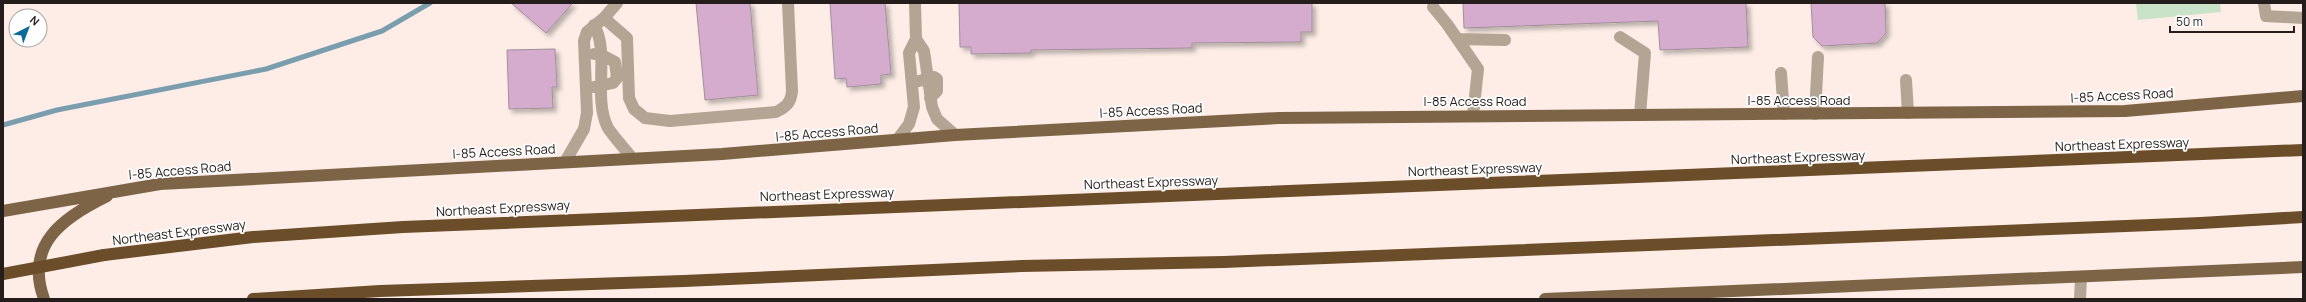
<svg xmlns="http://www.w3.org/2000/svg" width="2306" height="302" font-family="Manrope,sans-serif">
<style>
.green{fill:#c8e3c7}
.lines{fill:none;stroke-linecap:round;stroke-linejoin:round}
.stream{stroke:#7b9eaf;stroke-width:5}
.building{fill:#d5accd;stroke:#9f909c;filter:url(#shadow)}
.minor{stroke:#b3a494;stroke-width:12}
.major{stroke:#7e6447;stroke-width:12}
.highway{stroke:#6b4d2a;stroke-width:12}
.highway-bridge{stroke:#6b4d2a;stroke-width:12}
.labels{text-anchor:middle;stroke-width:3.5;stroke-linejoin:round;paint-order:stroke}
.street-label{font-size:13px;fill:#241d1b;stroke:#fefefe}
</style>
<defs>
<filter id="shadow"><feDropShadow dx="3.5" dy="3.5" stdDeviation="2" flood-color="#0004"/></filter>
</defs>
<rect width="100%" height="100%" fill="#fdede6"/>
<path class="green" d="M2136 3H2220L2221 12 2138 20Z"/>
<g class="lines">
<path class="stream" d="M3 125 57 110 266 69 382 31 430 3"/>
</g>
<path class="building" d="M511 3H573L546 33Z
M696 3H750L758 95 705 100Z
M830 3H885L891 74 881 75V84L847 87 846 78 835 79Z
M959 3H1312V32H1301V42L1192 43V48L1031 50V53L971 54V47H960Z
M1463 3H1746L1748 47 1660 50 1658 21 1464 28Z
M1811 3H1885L1886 33 1877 43 1822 46 1813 37Z
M555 49 557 87H552L553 108 509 109 507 50Z"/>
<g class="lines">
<path class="minor" d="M915 3 916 39 924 51 932 107 937 119 955 135
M2264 3 2266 16 2303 18
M1433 7 1447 24 1478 69 1473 115
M604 18 627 38 629 98 634 109 645 118 670 121 776 112C786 107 791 103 792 91L788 3
M594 25C610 53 593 95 607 126 610 133 626 150 632 158
M1620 37 1645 53 1640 115
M1458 39 1505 40
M594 54H600L615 62 617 78 613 83 594 87
M1781 73 1784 114
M1906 80 1908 113
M919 81 934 77 937 79V91L930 98
M1815 114 1818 57
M897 140 909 124 914 107 909 53 916 39
M565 162 584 129 587 113 584 41 587 32 604 18 617 3
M2080 299 2081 277"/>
<path class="major" d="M3 211 160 184 722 154 955 135 1279 118 2125 111 2303 96
M44 299C24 244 64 217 107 196
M1545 299 2303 267"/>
<path class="highway" d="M104 255 253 237 403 227 2303 150
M253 299 380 291 684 281 1022 266 1224 262 2201 223 2303 217"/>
<path class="highway-bridge" d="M3 274 104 255"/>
</g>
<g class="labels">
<g class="street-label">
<text transform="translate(2122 95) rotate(-3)" y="5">I-85 Access Road</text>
<text x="1799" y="105">I-85 Access Road</text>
<text x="1475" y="106">I-85 Access Road</text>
<text transform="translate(1151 110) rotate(-3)" y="5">I-85 Access Road</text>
<text transform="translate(827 132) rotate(-5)" y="5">I-85 Access Road</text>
<text transform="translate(2122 144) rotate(-2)" y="5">Northeast Expressway</text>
<text transform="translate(504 151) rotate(-3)" y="5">I-85 Access Road</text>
<text transform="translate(1798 157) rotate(-2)" y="5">Northeast Expressway</text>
<text transform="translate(1475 169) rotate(-2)" y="5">Northeast Expressway</text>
<text transform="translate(180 170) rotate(-5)" y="5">I-85 Access Road</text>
<text transform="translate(1151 182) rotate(-2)" y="5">Northeast Expressway</text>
<text transform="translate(827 194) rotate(-2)" y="5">Northeast Expressway</text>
<text transform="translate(503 208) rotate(-3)" y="5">Northeast Expressway</text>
<text transform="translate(179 232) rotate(-7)" y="5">Northeast Expressway</text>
</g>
</g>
<rect width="2306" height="302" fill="none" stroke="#241d1b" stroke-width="8"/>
<g transform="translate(28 28) rotate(42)"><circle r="19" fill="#fefefe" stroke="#a7a4a3"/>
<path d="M0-3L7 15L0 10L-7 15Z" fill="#096b99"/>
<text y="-6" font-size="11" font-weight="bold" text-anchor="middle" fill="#241d1b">N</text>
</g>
<path d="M2170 26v6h124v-6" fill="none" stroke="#241d1b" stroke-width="2"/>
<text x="2176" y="26" font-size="12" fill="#241d1b" stroke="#fefefe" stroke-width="3" paint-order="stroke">50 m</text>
</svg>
